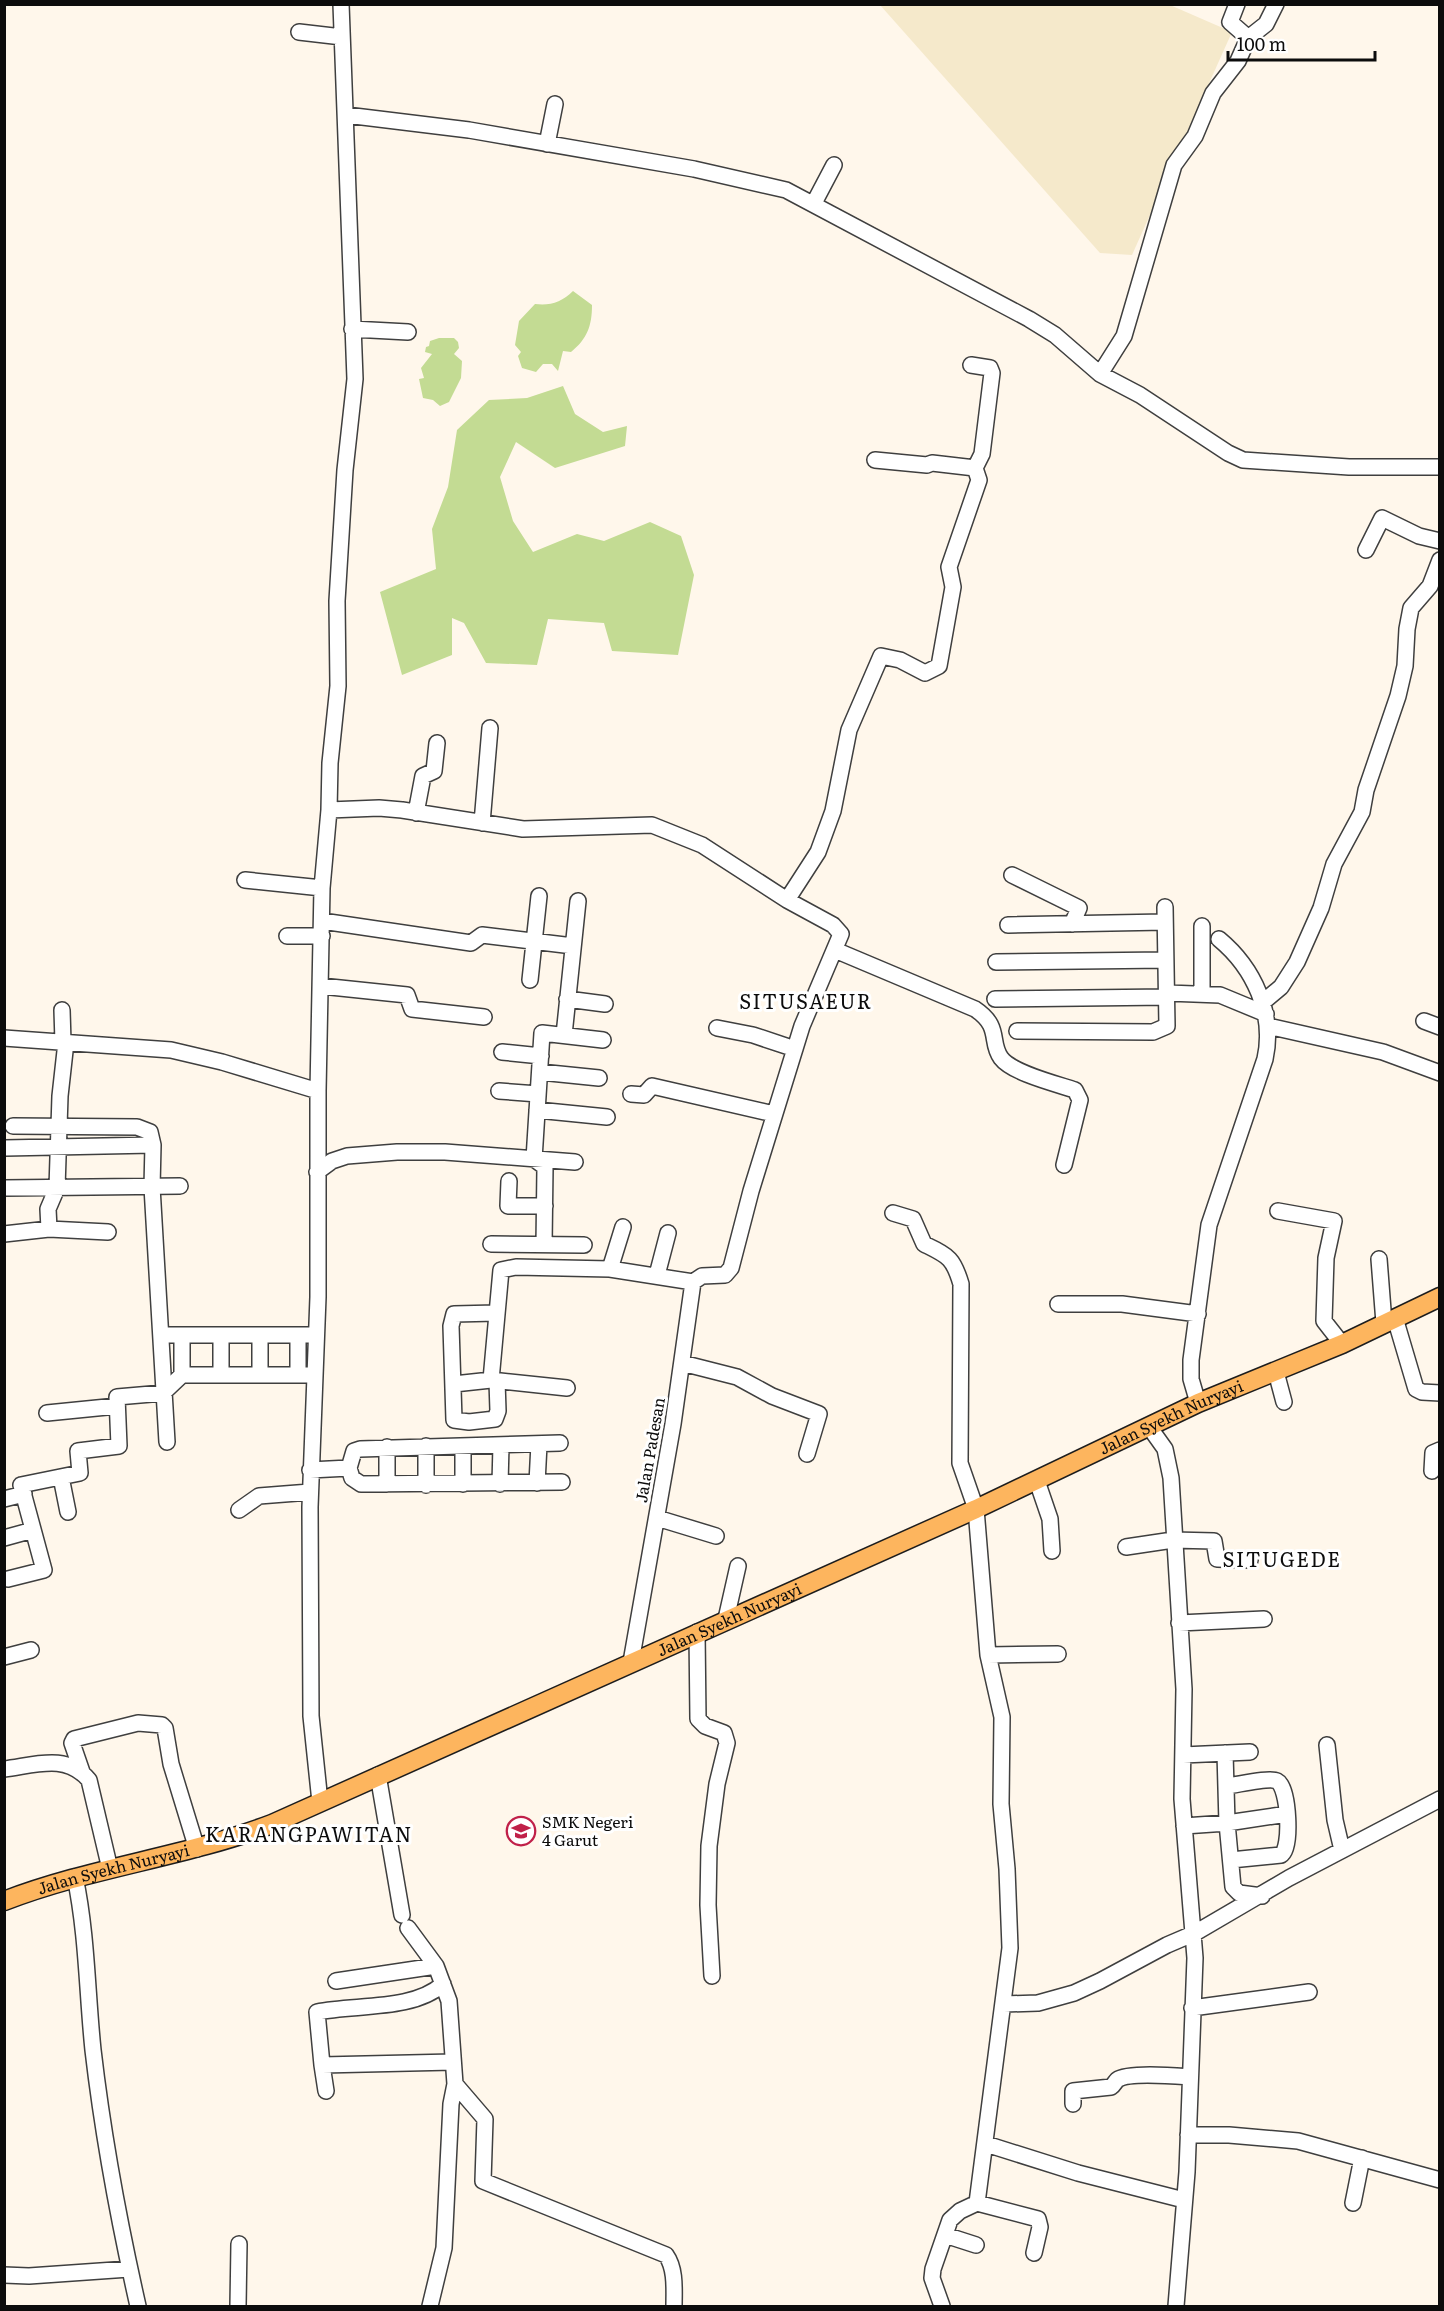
<svg xmlns="http://www.w3.org/2000/svg" width="1444" height="2311" font-family="Literata,serif">
<style>
.farmland{fill:#f5e9cb}
.forest{fill:#c3db93}
.lines{fill:none;stroke-linecap:round;stroke-linejoin:round}
.minor-casing{stroke:#3f3f3f;stroke-width:18}
.major-casing{stroke:#1d1d1d;stroke-width:21}
.minor{stroke:#fff;stroke-width:15}
.major{stroke:#fdb55e;stroke-width:18}
.labels{text-anchor:middle;stroke-width:6;stroke-linejoin:round;paint-order:stroke}
.street-label{font-size:16px;fill:#0c0c0c;stroke:#fff}
.poi-label{font-size:16px;fill:#0c0c0c;stroke:#fff;text-anchor:start}
.quarter-label{font-size:20px;letter-spacing:1.5px;fill:#0c0c0c;stroke:#fff}
</style>
<rect width="100%" height="100%" fill="#fff7eb"/>
<path class="farmland" d="M880 5H1170L1232 32 1132 255 1100 253Z"/>
<path class="forest" d="M573 291 592 305C592 326 587 339 571 352L563 351 558 371 552 364H543L536 372 522 368 518 356 521 352 515 345 519 321 535 304C550 306 562 302 573 291Z
M439 338H454L458 342 459 348 454 354 462 361 461 378 449 402 440 406 433 400 423 398 419 379 424 378 421 368 432 354 425 352 426 347 429 346 430 341Z
M563 386 575 414 603 432 627 426 625 446 555 468 516 442 500 477 513 521 533 552 577 534 604 541 650 522 681 536 694 575 678 655 612 651 604 623 548 619 537 665 486 663 464 623 452 618V655L402 675 380 592 436 569 432 529 448 487 457 430 489 400 527 398Z"/>
<g class="lines">
<g class="minor-casing">
<path id="minor" d="M299 32 342 37
M1247 39 1266 24 1276 4
M346 115 469 130 694 169 786 190 1029 319 1055 335 1100 374 1140 395 1228 453 1243 460 1349 467H1440
M547 144 555 104
M814 203 834 165
M352 329 408 332
M1100 374 1124 336 1174 165 1195 136 1213 93 1238 61 1246 43V36L1230 22 1237 4
M875 460 927 465 932 463 975 468
M1366 550 1382 518 1419 536 1440 541
M329 810 379 808 402 810 523 829 652 825 702 845 787 900 833 925 841 934 802 1026 751 1191 731 1268 725 1275 702 1276 693 1282 673 1424 631 1662
M416 813 423 776 434 771 437 743
M482 823 490 728
M1012 875 1079 908 1072 924
M245 880 322 888
M787 900 818 852 833 811 849 730 881 656 900 660 925 673 939 666 953 587 949 567 979 480 975 468 982 454 992 373 990 368 971 365
M322 921 471 943 482 935 573 946
M1008 925 1165 922
M1202 926V994
M287 936H322
M835 950 975 1009C1002 1027 989 1042 1001 1058 1012 1073 1057 1084 1075 1090L1080 1100 1064 1165
M996 962 1166 960
M530 980 539 896
M321 986 407 995 412 1009 484 1017
M1168 993 1220 995 1266 1014
M567 999 605 1004
M995 999 1168 997
M1263 1002 1281 987 1297 962 1321 908 1334 864 1362 812 1366 790 1398 696 1405 666 1407 629 1411 608 1430 586 1440 560
M62 1010 63 1042
M1424 1021 1440 1027
M1268 1026 1383 1052 1440 1073
M717 1028 753 1035 795 1049
M1017 1031 1153 1032 1167 1026 1165 907
M564 1035 578 901
M4 1038 171 1050 222 1062 318 1091
M502 1052 541 1056
M540 1072 599 1078
M499 1091 538 1094
M631 1094 644 1095 652 1086 774 1114
M537 1110 607 1117
M13 1126 137 1127 150 1132 153 1145 152 1187 167 1442
M5 1148 153 1145
M317 1172 332 1161 347 1156 397 1152H445L575 1162
M509 1181 508 1206H545
M4 1188 180 1186
M1278 1211 1334 1221 1326 1258 1324 1321 1342 1344
M893 1213 913 1219 924 1244C948 1256 953 1257 961 1284L960 1463 976 1509 988 1655 1002 1717 1001 1804 1007 1869 1010 1948 977 2203 960 2211 950 2220 933 2269 932 2278 942 2306
M623 1227 610 1269 693 1282
M49 1229 108 1232
M4 1234 49 1229 48 1209 57 1188 60 1096 66 1042
M491 1244 584 1245
M544 1245 545 1167 534 1159 542 1033 603 1040
M1379 1259 1384 1323
M657 1275 668 1233
M1058 1304H1122L1198 1314
M496 1313 454 1314 451 1326 454 1420 469 1422 495 1419 498 1411 497 1381
M1395 1318 1416 1389 1422 1392 1440 1393
M167 1335H316
M182 1338V1375
M260 1338V1375
M298 1338V1375
M682 1363 737 1377 772 1396 819 1414 807 1454
M1276 1372 1284 1402
M221 1375V1338
M491 1380 501 1270 516 1267 610 1269
M454 1384 491 1380 567 1388
M1198 1403 1191 1379V1360L1209 1225 1265 1059C1275 1014 1254 968 1219 939
M47 1413 117 1406
M1150 1428 1165 1449 1171 1478 1184 1689 1182 1799 1195 1958 1187 2172 1176 2306
M387 1447V1484
M349 1468 354 1451 360 1449 560 1443
M310 1470 349 1468 352 1478 361 1484 562 1482
M1432 1471 1433 1453 1440 1450
M61 1477 68 1512
M1037 1481 1050 1519 1052 1551
M537 1483 539 1444
M463 1484V1446
M500 1484 501 1445
M426 1485V1446
M4 1499 24 1494
M239 1510 259 1496 310 1492
M657 1518 716 1536
M4 1538 33 1530
M1126 1547 1173 1540 1214 1541 1217 1559 1250 1560
M8 1579 44 1570 21 1485 80 1473 78 1451 119 1446 117 1397 163 1393 182 1375H315
M726 1619 738 1566
M1179 1623 1264 1619
M697 1632 698 1719 705 1726 724 1733 727 1743 717 1784 709 1846 708 1905 712 1976
M988 1655 1058 1654
M4 1657 31 1650
M1327 1745 1335 1820 1342 1850
M1225 1753 1227 1823 1233 1887 1239 1893 1262 1896
M1183 1755 1250 1752
M4 1769C36 1765 66 1753 89 1780L110 1869
M82 1772 72 1743 74 1739 138 1723 162 1725 165 1728 171 1764 197 1849
M378 1775 402 1915
M1226 1786C1237 1785 1269 1777 1277 1781 1289 1787 1292 1849 1281 1855L1231 1860
M320 1802 311 1716 310 1507 318 1297V1091L322 888 329 810 330 763 338 686 337 601 345 470 355 379 341 4
M1184 1826 1227 1823 1287 1814
M75 1877C87 1934 87 1992 93 2050 103 2136 119 2222 138 2306
M408 1928 436 1966 449 2001 455 2084 485 2119 483 2181 666 2255C676 2269 674 2290 674 2306
M336 1981 436 1966
M443 1984C413 2011 356 2004 317 2012L322 2065 453 2062
M1004 2004 1038 2003 1074 1993 1100 1981 1167 1945 1195 1933 1289 1878 1440 1799
M1192 2008 1309 1992
M322 2065 326 2091
M1073 2104V2091L1111 2087C1114 2085 1115 2082 1117 2080 1128 2072 1176 2076 1190 2077
M1188 2135H1229L1298 2141 1440 2180
M986 2144 1078 2173 1184 2200
M977 2203 1038 2219 1040 2227 1034 2253
M1353 2203 1362 2158
M945 2235 976 2245
M4 2275 29 2276 129 2269
M238 2306 239 2244
M430 2306 444 2248 451 2104 455 2084"/>
</g>
<g class="major-casing">
<g id="major">
<path id="s1" d="M4 1901C92 1867 185 1857 272 1824L976 1509 1198 1403 1342 1344 1440 1297"/>
</g>
</g>
<use href="#minor" class="minor"/>
<use href="#major" class="major"/>
</g>
<defs>
<g id="school-ring" transform="scale(1.5)"><circle r="9.5" fill="#fff" stroke="#c02049" stroke-width="1.5"/><path d="M0-5L7-2L0 1L-7-2ZM-4 1L0 2.5L4 1V4Q0 6-4 4Z" fill="#c02049"/></g>
</defs>
<g fill-rule="evenodd">
<use href="#school-ring" x="521" y="1831"/>
</g>
<g class="labels">
<g class="street-label">
<text dy="6" stroke="none"><textPath href="#s1" startOffset="1266">Jalan Syekh Nuryayi</textPath></text>
<text transform="translate(650 1450) rotate(-80)" y="6">Jalan Padesan</text>
<text dy="6" stroke="none"><textPath href="#s1" startOffset="780">Jalan Syekh Nuryayi</textPath></text>
<text dy="6" stroke="none"><textPath href="#s1" startOffset="114">Jalan Syekh Nuryayi</textPath></text>
</g>
<g class="poi-label">
<text x="542" y="1828">SMK Negeri<tspan x="542" dy="18">4 Garut</tspan></text>
</g>
<g class="quarter-label">
<text x="806" y="1009">SITUSAEUR</text>
<text x="1282" y="1567">SITUGEDE</text>
<text x="309" y="1842">KARANGPAWITAN</text>
</g>
</g>
<rect width="1444" height="2311" fill="none" stroke="#0c0c0c" stroke-width="12"/>
<path d="M1228 51v9h147v-9" fill="none" stroke="#0c0c0c" stroke-width="3"/>
<text x="1237" y="51" font-size="18" fill="#0c0c0c" stroke="#ffffff" stroke-width="4.5" paint-order="stroke">100 m</text>
</svg>
